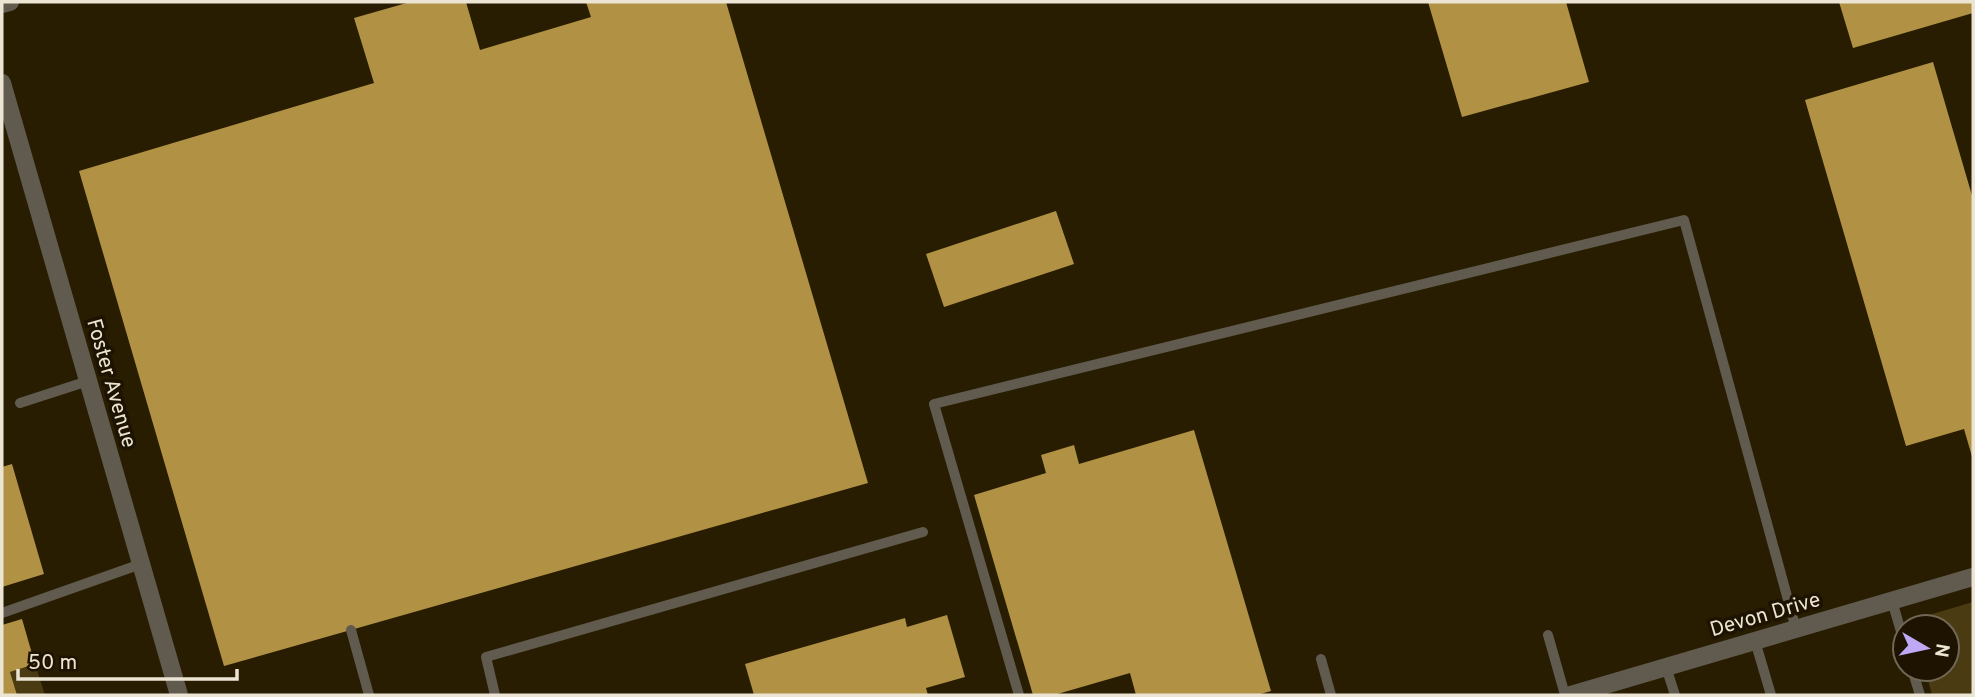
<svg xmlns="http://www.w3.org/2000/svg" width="1975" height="697" font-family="Overpass,sans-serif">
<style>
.green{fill:#4b3b12}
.building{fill:#b19245}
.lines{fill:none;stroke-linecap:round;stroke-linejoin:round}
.service{stroke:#605b4e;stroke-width:10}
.minor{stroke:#605b4e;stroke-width:18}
.tertiary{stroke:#605b4e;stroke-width:18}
.labels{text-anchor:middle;stroke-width:7;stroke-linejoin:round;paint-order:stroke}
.street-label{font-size:21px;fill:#ece5d4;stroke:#1e1300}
</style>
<rect width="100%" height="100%" fill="#281d01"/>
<path class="green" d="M1973 602V695H1932L1925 669H1947V627H1914L1922 617Z
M35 664 45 695H17L10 672Z"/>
<path class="building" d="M410 2H466L480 50 591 17 586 2H726L868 483 224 666 79 171 374 83 354 18Z
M1428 2H1566L1589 82 1462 117Z
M1839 2H1973V13L1853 48Z
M1933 62 1973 199V460L1964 429 1906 446 1805 100Z
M1056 211 1074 264 944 307 926 254Z
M1194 430 1271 691 1257 695H1136L1130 673 1054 695H1033L974 495 1046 473 1041 455 1074 445 1079 464Z
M12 464 44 574 2 587V467Z
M947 615 965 677 926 688 928 695H754L745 664 905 618 907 627Z
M22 619 35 664 10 672 17 695H2V625Z"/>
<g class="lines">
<path class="service" d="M20 403 88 381
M1892 601 1905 645
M2 613 141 564
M351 630 369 695
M1548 635 1565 695
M1755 641 1771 695
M1321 659 1331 695
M1666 667 1675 695
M1912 669 1920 695
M495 695 486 657 923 532
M1019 695 934 404 1684 220 1796 629"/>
<path class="minor" d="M2 83 179 695
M1571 695 1973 577"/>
<path class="tertiary" d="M2 4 10 2"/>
</g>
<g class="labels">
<g class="street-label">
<text transform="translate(112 383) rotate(74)" y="7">Foster Avenue</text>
<text transform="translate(1765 614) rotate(-16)" y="7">Devon Drive</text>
</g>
</g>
<rect width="1975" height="697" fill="none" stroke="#ece5d4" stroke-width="7"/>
<g transform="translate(1926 648) rotate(99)"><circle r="33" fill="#1e1300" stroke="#706755" stroke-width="2"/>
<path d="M0-5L12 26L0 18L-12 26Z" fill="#bfa9f4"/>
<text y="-10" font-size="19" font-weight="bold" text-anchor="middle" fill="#ece5d4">N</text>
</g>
<path d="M18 669v10h219v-10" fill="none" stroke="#ece5d4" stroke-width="3.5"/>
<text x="28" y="669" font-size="21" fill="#ece5d4" stroke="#1e1300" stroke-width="5" paint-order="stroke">50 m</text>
</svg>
